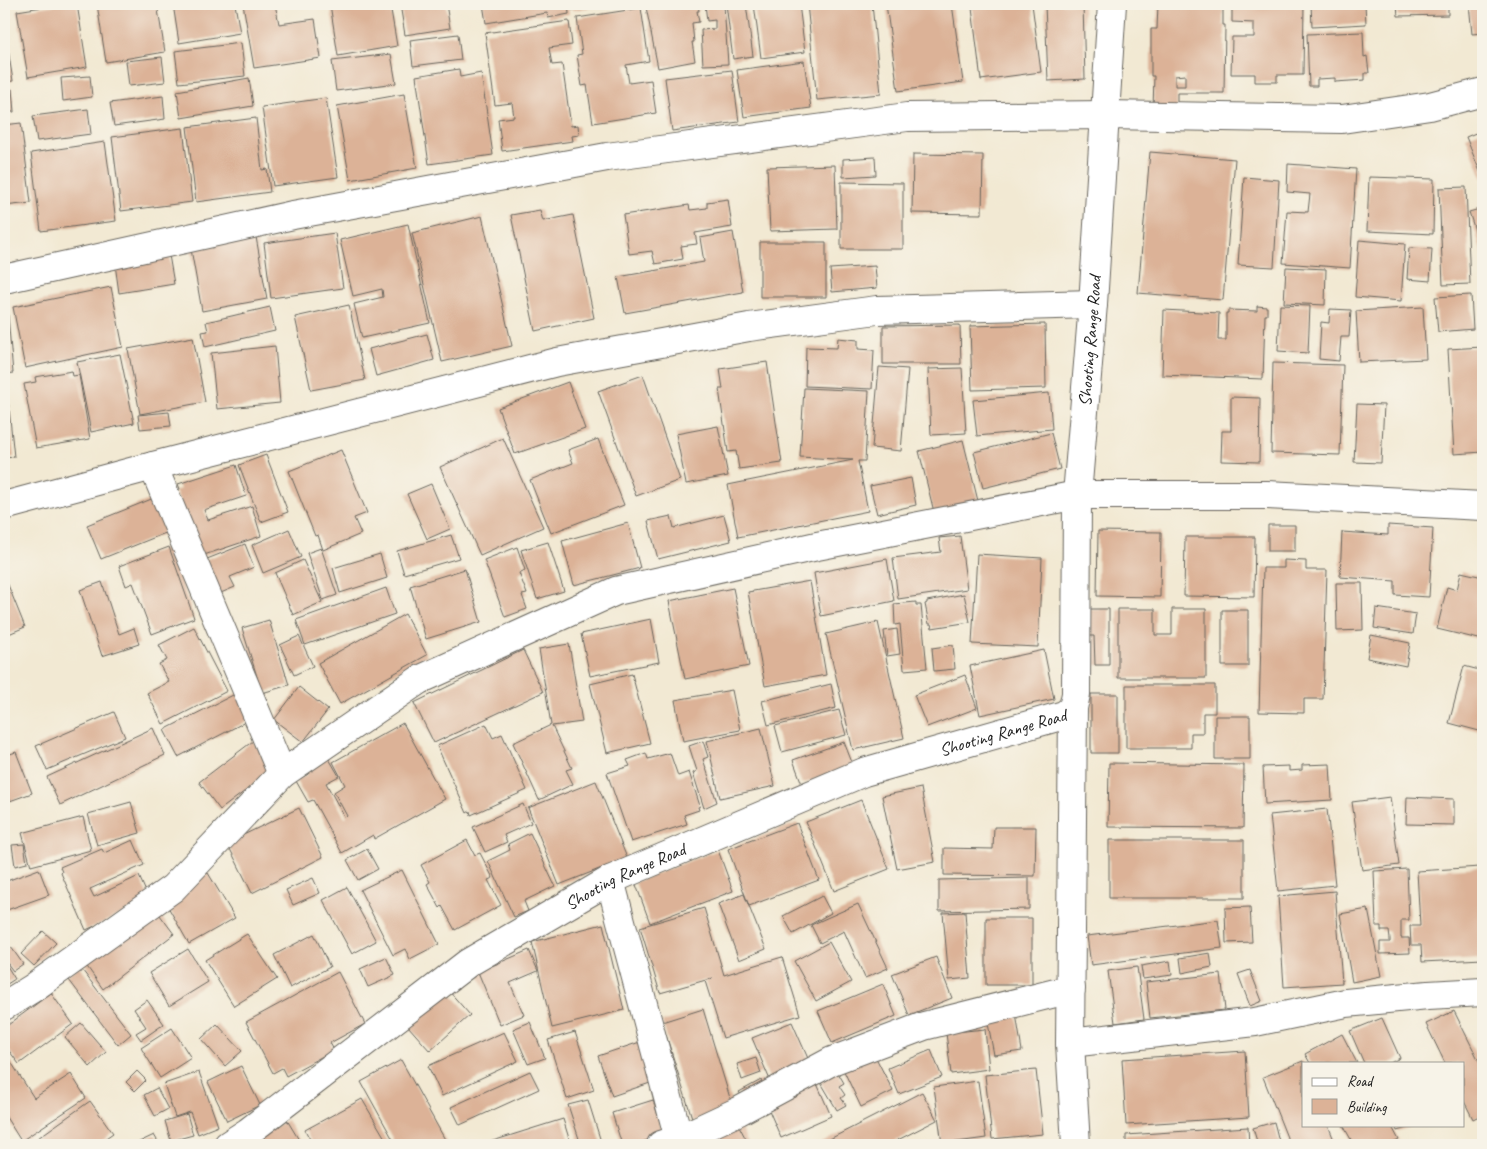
<svg xmlns="http://www.w3.org/2000/svg" width="1487" height="1149" font-family="Caveat,sans-serif">
<style>
.building{fill:#dcb297;fill-rule:evenodd}
.lines{fill:none;stroke-linecap:round;stroke-linejoin:round}
.minor-casing{stroke:#67645c;stroke-width:30}
.minor{stroke:#fff;stroke-width:28}
.labels{text-anchor:middle;stroke-width:4;stroke-linejoin:round;paint-order:stroke}
.street-label{font-size:18px;fill:#1c1c1c;stroke:#f7f3e8}
</style>
<rect width="100%" height="100%" fill="#f7f3e8"/>
<filter id="ink" filterUnits="userSpaceOnUse"><feTurbulence type="fractalNoise" baseFrequency=".02" numOctaves="2"/><feDisplacementMap in="SourceGraphic" scale="10" xChannelSelector="R" yChannelSelector="G"/><feConvolveMatrix kernelMatrix="1 2 1 2 8 2 1 2 1" color-interpolation-filters="sRGB"/></filter>
<filter id="wash" filterUnits="userSpaceOnUse"><feTurbulence type="fractalNoise" baseFrequency=".0096" numOctaves="4" result="noise"/><feDisplacementMap in="SourceGraphic" scale="20" xChannelSelector="R" yChannelSelector="G"/><feGaussianBlur stdDeviation="1.12" result="paint"/><feColorMatrix in="noise" values="0 0 0 0 0 0 0 0 0 0 0 0 0 0 0 0 0 1.4 0 .05"/><feComposite in="paint" operator="in"/></filter>
<g filter="url(#wash)">
<rect width="100%" height="100%" fill="#f2e9d3"/>
<g id="blocks">
<path class="building" d="M61 4H77L87 67 28 77 17 11Z
M97 4H157L165 52 106 62Z
M173 4H235L240 33 179 43Z
M243 4H275L279 24 315 19 321 58 254 68Z
M330 4H390L397 46 338 56Z
M400 4H446L450 28 405 35Z
M483 4H568L569 14 548 18 547 13 486 23Z
M572 4H607V5L572 10Z
M662 4H698L699 11H697L699 22 692 23 694 42H692L695 61 658 68 646 7Z
M705 4 724 5 728 64 703 65 701 30 715 29V20L707 21Z
M726 4H746L753 56 733 59Z
M754 4H799L805 52 761 58Z
M807 4H830L831 9 844 8 843 4H872L881 94 817 100Z
M886 4H952L963 82 898 91Z
M1008 4H1032L1041 72 981 80 972 8Z
M1045 4H1083L1085 79 1048 81Z
M1158 4H1226V7H1223V25H1225L1224 93H1177V108H1153L1154 76H1151V29H1157ZM1185 75V86H1175V76Z
M1232 4H1304L1303 75H1277V82H1255V74H1231L1232 37H1254V23L1232 22Z
M1311 4H1365L1366 24 1312 27Z
M1397 4H1448V15L1398 16Z
M1469 4H1483V33L1472 34Z
M641 8 649 61 626 65 629 83 651 80 656 113 593 123 587 85 582 86 577 55 582 54 577 18Z
M569 21 572 45 549 48 552 65 562 64 571 126 578 125 579 135 572 136 573 141 502 151 498 119 514 117 512 103 495 105 485 33Z
M5 30 13 81 4 82V31Z
M1363 32 1364 57 1367 56 1369 73H1365V80L1335 82V78L1317 79V86H1309L1307 34Z
M458 34 461 60 413 66 410 40Z
M241 43 245 76 179 83 175 51Z
M391 54 396 83 336 91 332 61Z
M162 57 165 82 129 86 126 61Z
M804 61 811 108 744 117 737 70Z
M459 69 460 77 481 73 493 155 429 164 416 76Z
M732 70 739 122 672 131 665 78Z
M90 76 92 97 63 101 61 78Z
M249 78 253 106 181 118 177 91Z
M12 89 14 112H4V90Z
M404 94 417 168 350 180 337 106Z
M163 96 165 119 114 126 110 103Z
M326 98 338 177 273 186 262 107Z
M88 109 91 134 37 141 33 116Z
M256 118 262 170 267 169 270 192 196 202 187 127Z
M21 123 31 203 4 206V125Z
M183 128 192 202 121 211 112 137Z
M1483 130V179L1466 137Z
M105 142 116 221 41 231 31 153Z
M1150 152 1235 159 1223 300 1138 293Z
M913 154 983 155 982 214 912 213Z
M875 157 876 175 843 177V159Z
M1288 164 1356 169 1350 268 1283 263 1287 211 1308 212 1310 194 1287 192Z
M835 165 837 229 770 231 767 167Z
M1244 177 1279 180 1274 267 1238 265Z
M1369 177 1434 179 1433 234 1367 231Z
M841 182 903 183V249H841Z
M1466 187 1470 284 1443 285 1439 188Z
M728 199 732 227 695 233 697 244 681 246 683 259 655 264 652 251 629 254 623 215 689 205 690 210 707 208V202Z
M1483 208V255L1469 212Z
M540 210 543 221 573 215 594 318 535 331 511 215Z
M482 216 512 346 442 362 412 233Z
M408 224 430 323 362 338 354 304 383 297 382 289 353 296 340 240Z
M733 232 743 292 625 313 618 277 704 262 700 238Z
M335 233 343 288 271 298 264 243Z
M256 237 267 299 202 311 191 249Z
M1359 240 1405 244 1401 301 1355 297Z
M760 242H826V297H760Z
M1409 248 1432 249 1430 281 1407 279Z
M169 255 174 284 119 293 115 264Z
M875 266 877 288 832 292 830 269Z
M1286 267 1326 269 1325 305 1284 303Z
M111 287 123 347 25 368 13 307Z
M1471 295 1473 329 1438 332 1435 297Z
M7 305 13 373 4 374V306Z
M349 305 365 380 311 390 295 317Z
M1280 305 1310 306 1308 353 1278 351Z
M1257 306 1267 307V315H1265L1263 379 1162 375 1164 310 1219 313 1218 340H1226V313H1228V310L1257 311Z
M270 307 275 331 205 347 202 332 208 331 206 322Z
M1423 307 1426 359 1359 362 1356 311Z
M1330 309 1351 310 1349 337H1341L1339 361 1319 359 1321 322 1329 323Z
M1045 324 1046 388 972 390 970 326Z
M960 325 961 364H883V326Z
M427 334 434 360 376 376 369 349Z
M193 337 205 402 140 414 128 349Z
M838 338 858 340V349L874 350 872 389 805 386 806 347 837 348Z
M275 346 280 403 217 409 211 353Z
M1483 347V452L1454 454 1448 349Z
M120 354 134 423 91 432 77 362Z
M767 362 782 463 739 469 736 451 728 452 719 389H723L720 369Z
M1273 363 1343 365 1340 455 1271 453Z
M879 367 908 369 901 451 872 448Z
M962 368 966 433 931 435 928 369Z
M72 371 73 376 79 375 90 439 36 448 24 384 36 382 35 377Z
M643 375 680 480 636 496 598 391Z
M568 382 585 429 515 454 498 408Z
M804 388 869 391 865 461H858L868 511 738 537 728 485 853 460 800 457Z
M4 389H7L14 457 4 458Z
M1049 393 1052 429 977 436 973 400Z
M1231 397 1260 398 1259 462 1221 461 1222 431H1231Z
M1357 404 1384 405 1381 463 1354 462Z
M169 412 171 426 140 429 138 415Z
M718 426 728 476 686 484 676 434Z
M1051 433 1060 469 983 488 974 452Z
M503 438 543 527 480 555 440 467Z
M598 439 624 505 551 533 530 480 573 463 568 450Z
M963 440 978 501 934 512 919 451Z
M341 450 367 513 354 518 361 534 323 550 318 535 315 536 289 471Z
M266 455 288 512 261 522 239 465Z
M236 465 246 496 204 510 208 520 252 506 261 536 201 556 175 491 180 489 178 484Z
M911 478 916 505 877 514 870 486Z
M431 484 450 529 427 539 407 494Z
M154 498 168 532 101 559 87 525Z
M724 515 731 541 658 559 648 521 671 516 674 528Z
M628 523 640 568 574 585 562 541Z
M1268 525H1295V551H1268Z
M1388 525 1433 528 1429 597 1395 595V581L1340 577 1342 532 1388 535Z
M289 529 301 557 263 573 252 545Z
M1098 531 1161 532 1160 597 1097 596Z
M451 535 459 558 404 574 397 551Z
M960 536 967 589 898 599 893 558 941 552 939 538Z
M1185 537H1255L1254 597 1184 596Z
M548 542 564 591 537 599 521 550Z
M245 544 254 567 230 577 235 587 216 595 202 561Z
M169 547 194 618 152 634 133 583 126 586 119 566Z
M517 547 525 570 519 573 527 594 522 595 527 609 505 617 484 560Z
M321 548 337 595 323 600 307 553Z
M380 554 387 578 340 593 333 568Z
M977 554 1042 558 1038 647 972 644Z
M887 559 894 601 821 616 814 573Z
M303 560 322 602 293 615 275 573Z
M1284 560 1306 561V570H1327L1323 699H1304V713L1259 712 1263 568H1284Z
M465 569 481 622 426 639 410 586Z
M1461 572 1483 577V640L1437 629 1447 587 1457 590Z
M4 575 25 627 4 636Z
M810 581 826 675 765 686 748 592Z
M102 582 119 634 134 628 139 644 102 656 80 590Z
M1336 583H1362L1363 630 1337 631Z
M386 588 395 614 305 645 296 620Z
M733 588 749 666 685 679 669 601Z
M964 594 970 622 932 628 931 624H929L925 604 927 603V601Z
M916 602V605H921L927 668 904 670 900 624 895 625 894 604Z
M1376 608 1416 614 1413 634 1374 628Z
M1089 609H1109V665H1095L1094 636H1090Z
M1118 609H1155V635H1172V609H1206V678H1118Z
M1222 610H1248V666H1222Z
M405 614 427 655 340 704 318 663Z
M651 619 659 662 590 676 581 634Z
M269 620 289 685 262 693 242 628Z
M878 622 904 738 853 750 826 634Z
M194 627 227 691 163 724 147 693 169 682 159 664 167 660 159 645Z
M897 629 900 654 887 656 884 631Z
M1371 635 1410 643 1406 666 1367 658Z
M299 636 313 666 294 675 280 645Z
M569 644 582 722 552 726 572 768 566 770 573 784 539 800 513 743 551 725 539 649Z
M953 645 955 669 934 671 932 648Z
M523 650 543 692 434 743 414 703Z
M1044 650 1054 699 980 715 970 666Z
M1464 666 1483 671V732L1449 723Z
M632 674 650 743 607 753 590 684Z
M965 675 977 708 927 727 914 695Z
M831 684 836 708 768 725 762 701Z
M1126 685H1215V713H1203V733H1191V748H1126Z
M299 687 328 710 303 742 274 720Z
M732 690 740 730 683 741 675 700Z
M237 693 251 719 178 757 164 730Z
M1091 694H1118V753H1091Z
M839 710 846 735 782 752 775 726Z
M114 712 125 737 47 770 36 746Z
M1215 716H1250V759H1215Z
M403 723 445 799 374 839 373 835 342 853 313 800 308 802 296 781 308 774 305 770 328 757 339 776 326 783 345 818 347 816 334 792 345 785 333 762Z
M486 724 493 738 502 734 527 790 471 815 470 811 467 813 437 746Z
M153 728 165 755 60 805 47 777Z
M761 728 775 786 720 798 707 741Z
M253 741 274 769 220 810 199 782Z
M703 741 708 757 703 759 717 802 704 808 693 773 697 771 689 746Z
M844 742 853 765 802 784 793 760Z
M16 752 32 793 7 802 4 795V756Z
M646 753 648 759 670 753 678 776 689 772 700 806 698 807 699 810 684 815 687 824 631 842 607 773 630 766 627 760Z
M1109 763 1244 765 1243 828 1108 827Z
M1330 764 1332 800 1265 804 1263 767 1289 766V771L1302 770V765Z
M596 781 627 858 559 885 528 808Z
M921 788 935 862 897 869 882 796Z
M1390 797 1399 865 1362 870 1352 802Z
M1407 797 1454 799V825L1406 824Z
M861 800 889 869 834 891 806 822Z
M131 802 140 833 97 845 88 814Z
M523 804 531 823 504 835 507 842 485 852 473 827Z
M299 808 323 857 252 893 227 843Z
M1327 809 1335 885 1278 891 1270 815Z
M83 817 91 850 31 866 22 833Z
M797 823 819 880 749 906 728 849Z
M994 827H1036L1035 876 944 875V848L993 849Z
M530 833 555 886 524 901 528 911 514 917 488 861 510 850 508 844Z
M133 840 144 865 90 889 94 897 139 876 150 901 86 930 61 873 62 872 60 867 102 849 104 853Z
M467 840 475 855 480 853 493 878 488 880 501 905 455 930 442 906 440 908 427 884 430 882 421 865Z
M1109 840H1244V898H1109Z
M24 844 27 863 15 866 12 845Z
M367 849 378 869 358 880 347 860Z
M718 850 733 891 650 923 635 882Z
M1480 867 1483 959 1422 962 1421 945H1411L1410 926H1420L1417 871Z
M39 869 49 895 4 911V882Z
M1407 869 1409 920H1401V938H1409L1410 953 1380 954V942H1390V939L1389 931H1381V926H1376L1374 871Z
M402 870 439 944 410 959 405 949 393 955 360 890Z
M208 873 235 918 189 944 163 898Z
M313 878 320 893 293 905 286 890Z
M1029 878V909L939 911V880Z
M347 887 376 941 352 954 323 900Z
M1335 891 1342 983 1284 987 1278 896Z
M744 894 766 949 739 960 718 904Z
M822 896 831 913 793 934 783 916Z
M858 904 888 968 865 978 844 931 820 943 811 925Z
M154 907 174 934 103 989 83 961Z
M1250 907 1252 942 1226 943 1225 908Z
M704 908 724 975 782 957 800 1015 723 1038 705 981 713 978 660 993 640 927Z
M1368 909 1381 976 1352 982 1340 914Z
M965 912 970 978 949 980 943 913Z
M986 918H1032V985H986Z
M1218 920 1222 948 1091 965 1087 936Z
M603 924 624 1010 552 1028 532 942Z
M43 931 56 943 34 966 21 954Z
M247 934 277 979 234 1006 205 960Z
M314 934 330 967 290 988 274 955Z
M829 942 851 982 816 1001 794 961Z
M11 947 23 964 13 971 4 959V952Z
M188 949 208 982 169 1006 149 973Z
M529 950 538 971 510 983 524 1015 500 1025 478 972Z
M1210 953 1212 967 1182 973 1180 958Z
M386 957 395 975 368 987 360 969Z
M936 957 952 998 909 1015 892 974Z
M4 961 15 979 4 986Z
M1170 961 1172 975 1143 979 1141 966Z
M79 966 131 1034 118 1045 66 976Z
M1137 967 1144 1019 1115 1023 1108 971Z
M1250 970 1262 1001 1250 1006 1238 974Z
M338 972 365 1024 330 1043 334 1050 286 1076 282 1068 273 1073 246 1022Z
M1221 974 1225 1010 1150 1018 1146 982Z
M883 984 896 1016 832 1043 818 1011Z
M448 990 470 1015 430 1051 408 1026Z
M51 993 73 1024 19 1064 4 1044V1028Z
M147 1000 164 1024 141 1040 136 1033 146 1027 134 1009Z
M703 1009 733 1108 693 1121 662 1022Z
M1454 1011 1483 1069V1114L1473 1119 1463 1099V1063H1445L1426 1024Z
M1016 1014 1022 1051 994 1055 987 1018Z
M1382 1018 1400 1058 1390 1063H1364L1350 1031Z
M530 1022 545 1058 528 1064 513 1029Z
M792 1022 810 1063 770 1080 752 1038Z
M81 1023 106 1052 90 1067 65 1037Z
M217 1024 242 1051 225 1066 201 1039Z
M172 1028 191 1058 160 1078 141 1048Z
M985 1029 989 1069 951 1074 946 1033Z
M504 1032 518 1061 442 1096 428 1066Z
M575 1032 594 1090 567 1099 548 1040Z
M1342 1034 1357 1063H1310L1305 1054Z
M640 1042 653 1082 612 1096 598 1056Z
M931 1050 942 1077 899 1094 888 1068Z
M4 1051 34 1098 71 1074 86 1098 21 1141 4 1114Z
M1245 1051 1249 1117 1126 1125 1122 1059Z
M874 1054 893 1091 861 1107 843 1069Z
M756 1058 761 1073 742 1080 737 1064Z
M401 1060 448 1145H396L361 1082Z
M1303 1061V1125H1328L1336 1145H1290L1263 1077Z
M241 1066 260 1105 227 1121 208 1082Z
M1036 1070 1043 1134 992 1139 985 1075Z
M137 1071 146 1080 135 1091 126 1082Z
M530 1071 539 1089 460 1125 451 1107Z
M837 1071 844 1083 839 1086 845 1095 841 1098 846 1105 837 1110 820 1081Z
M199 1072 218 1126 198 1134 190 1112 175 1117 164 1084Z
M815 1079 831 1116 781 1138 765 1101Z
M761 1080 766 1090 746 1102 739 1092Z
M978 1081 986 1138 942 1144 934 1087Z
M157 1088 168 1109 155 1116 144 1095Z
M922 1092 937 1120 888 1145H818Z
M362 1099 389 1145H313L305 1130Z
M588 1100 602 1145H581L568 1105Z
M653 1100 664 1135 632 1145H622L612 1113Z
M90 1101 113 1133 96 1145H28Z
M187 1114 193 1135 171 1141 165 1121Z
M563 1119 571 1145H480Z
M287 1120 302 1145H245Z
M737 1122 749 1145H710L705 1138Z
M1274 1122 1280 1145H1258L1253 1128Z
M1343 1125H1391L1399 1140 1391 1144 1392 1145H1354Z
M1395 1125H1413V1126L1397 1131Z
M1248 1127 1249 1145H1126V1135Z
M154 1135 160 1145H133Z"/>
</g>
</g>
<g filter="url(#ink)">
<use href="#blocks" fill-opacity="0" stroke="#67645c" stroke-width="1"/>
<g class="lines">
<g class="minor-casing">
<g id="minor">
<path d="M4 279 293 215 607 157 907 117 1106 115 1342 119 1430 106 1483 92"/>
<path d="M153 466 282 774"/>
<path d="M4 506 153 466 557 362 749 327 877 310 1093 304"/>
<path d="M1073 708 1070 1043 1076 1145"/>
<path d="M610 880 679 1139"/>
<path d="M4 1006 33 988 173 888 282 774 419 680 616 591 817 546 1077 495H1267L1483 506"/>
<path d="M1070 1043 1255 1022 1346 1003 1428 995 1483 992"/>
<path id="s1" d="M228 1145 248 1132 468 963 610 880 864 772 1064 715 1073 708 1076 694 1077 495 1093 304 1112 4"/>
<path d="M661 1145 679 1139 739 1111 832 1061 924 1026 1071 989"/>
</g>
</g>
<use href="#minor" class="minor"/>
</g>
</g>
<g class="labels">
<g class="street-label">
<text dy="6" stroke="none"><textPath href="#s1" startOffset="1329">Shooting Range Road</textPath></text>
<text dy="6" stroke="none"><textPath href="#s1" startOffset="886">Shooting Range Road</textPath></text>
<text dy="6" stroke="none"><textPath href="#s1" startOffset="481">Shooting Range Road</textPath></text>
</g>
</g>
<rect width="1487" height="1149" fill="none" stroke="#f7f3e8" stroke-width="20"/>
<rect x="1302" y="1062" width="162" height="65" fill="#f7f3e8" stroke="#9f9d96"/>
<rect x="1312" y="1078" width="25" height="8" fill="#ffffff" stroke="#9f9d96"/>
<text x="1347" y="1086" font-size="15" fill="#1c1c1c">Road</text>
<rect x="1312" y="1099" width="25" height="15" fill="#dcb297" stroke="#9f9d96"/>
<text x="1347" y="1112" font-size="15" fill="#1c1c1c">Building</text>
</svg>
